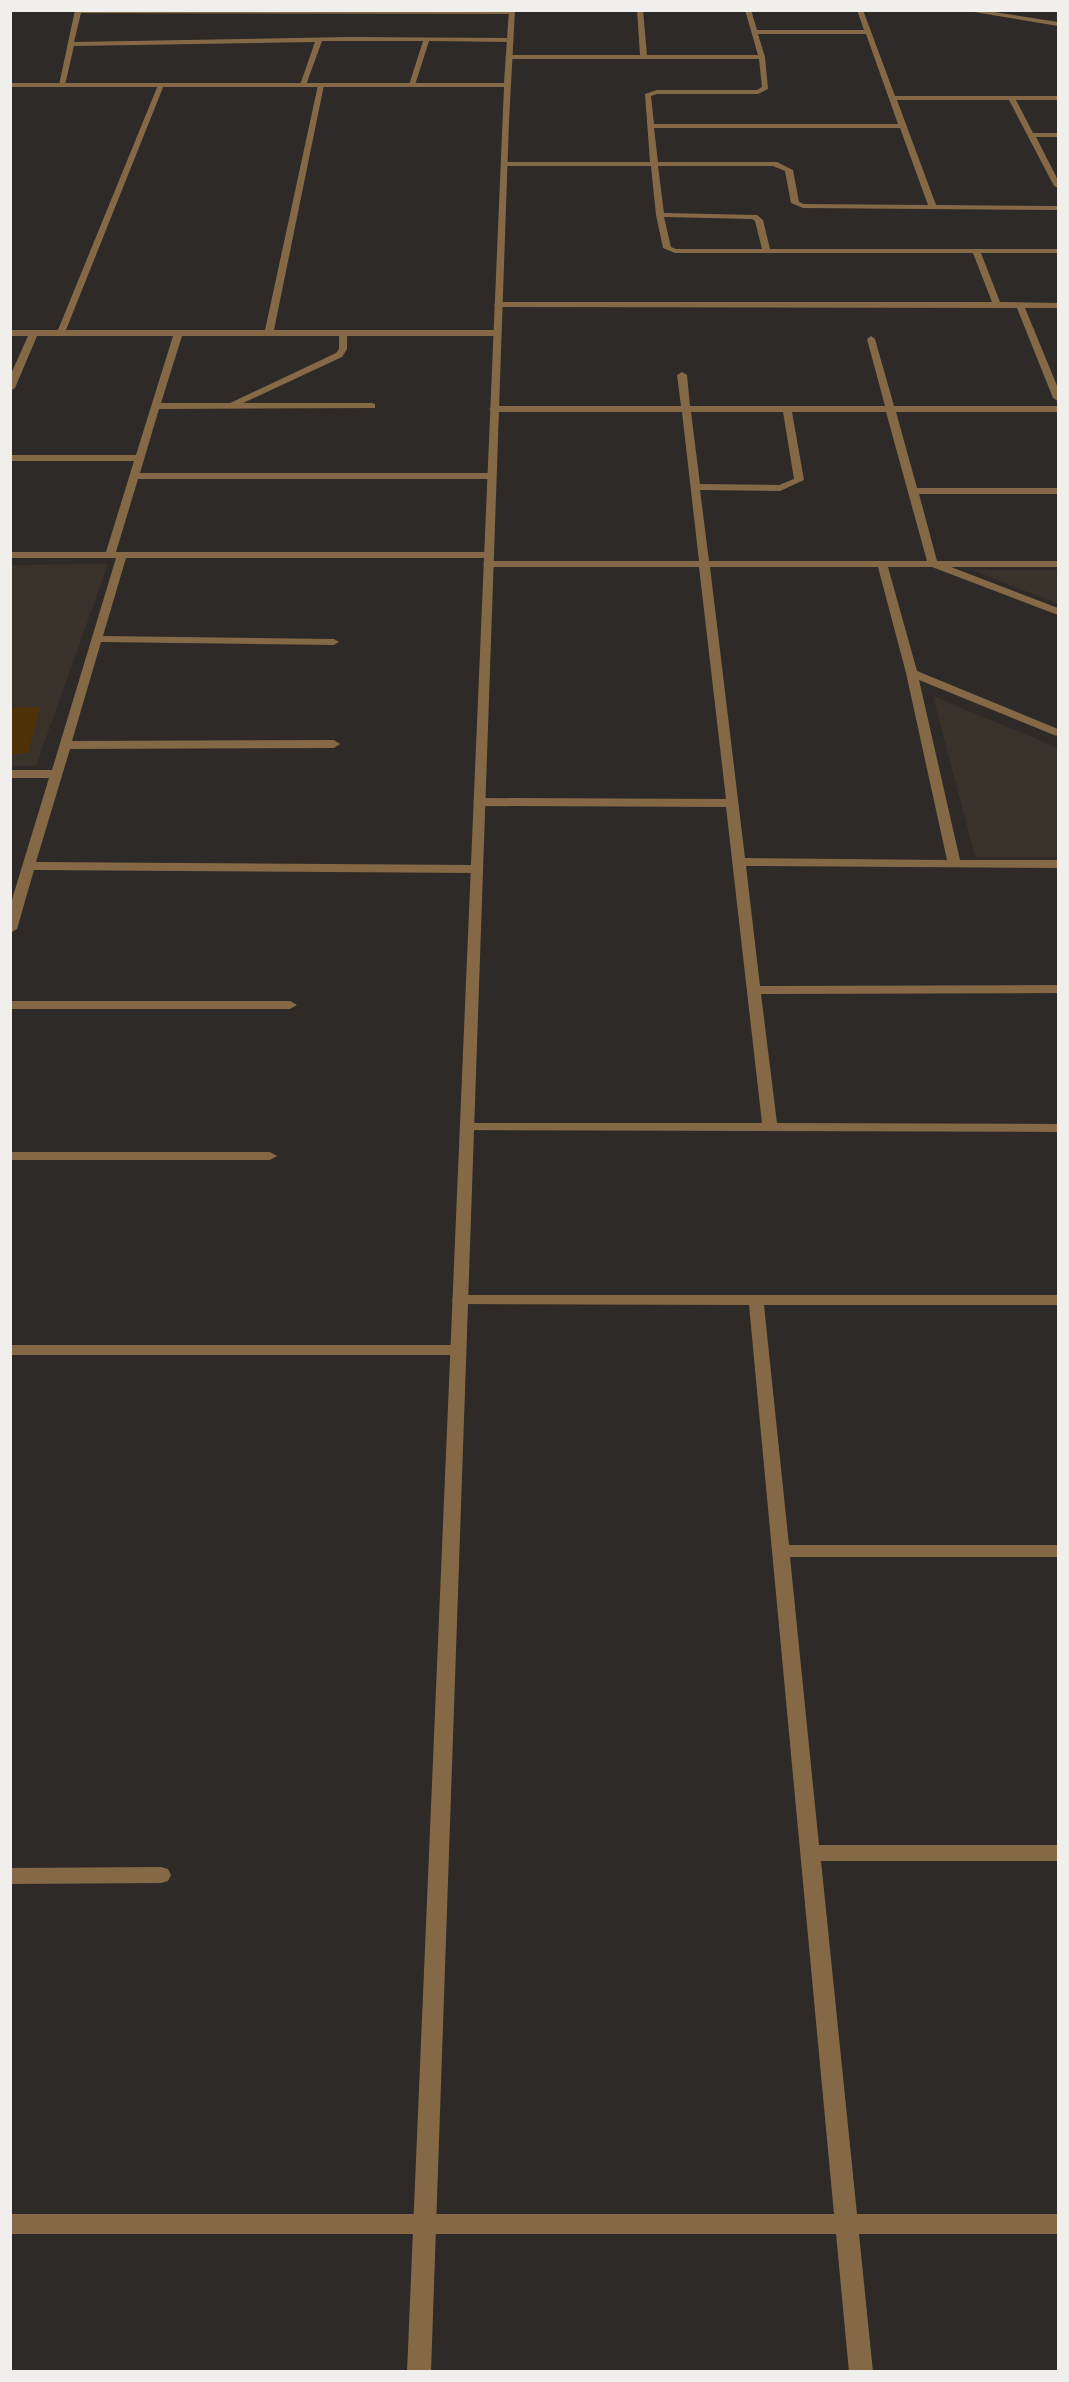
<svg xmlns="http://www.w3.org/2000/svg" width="1069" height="2382" font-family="'Fira Sans',sans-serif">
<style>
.built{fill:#39322b}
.green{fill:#4f3207}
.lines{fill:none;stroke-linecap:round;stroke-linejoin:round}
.minor{fill:#856947;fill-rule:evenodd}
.tertiary{fill:#856947;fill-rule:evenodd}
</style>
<rect width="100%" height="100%" fill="#2d2a27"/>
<path class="built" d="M108 564 36 766H11L10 565Z
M972 570H1058V604Z
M933 696 1058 748V857H975Z"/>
<path class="green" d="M40 707 28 753 11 754V708Z"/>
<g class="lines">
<path class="minor" d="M75 10 515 12 512 14 81 13 74 42 349 37 511 38 514 40 511 42 429 41 415 85 412 87 409 85 423 41H322L306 85 303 87 300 85 315 42 74 46 65 85 62 87 59 85Z
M637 10H643L647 55H758L745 10H751L757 30H864L857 10H863L895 96H1058V100H1016L1033 133H1058V137H1036L1058 180V188L1054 186 1009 100H897L936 205 1058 206V210L803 208 791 203 785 171 773 166H658L664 213 757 215 763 220 770 249H1058V253H981L1000 302 1058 303V308H1025L1058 388V401L1053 398 1017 308 495 307 494 305 498 302H992L973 253H675L663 248 656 215 651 166H501L504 162H650L645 94 657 90H757L762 87 759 59H508L505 57 508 55H640ZM758 34H866L898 124H654L651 96 657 94H758L768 89 765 57ZM654 128H900L928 205 804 204 799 202 793 170 777 162H658ZM664 217 752 219 755 221 762 249H676L671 247Z
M962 10H981L1058 22V26Z
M161 83 164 85 66 330H265L318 85 321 83 324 85 274 330H497L501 333 497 336H347V349L342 357 243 403H372L375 404V408L159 409 140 473H492L497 476 492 479H138L116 552H489L494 555 489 558H126L103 636 334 639 339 642 334 645 101 642 72 741 334 740 340 744 334 748 70 749 36 862 477 865 483 869 477 873 34 870 17 929 10 933V906L49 778H10V770H52L116 558H10V552H106L134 461H10V455H136L173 336H37L15 388 10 391V376L28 336H10V330H58L158 85ZM182 336H339V349L336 353 230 403H161Z
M871 336 875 339 894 406H1058V412H896L917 488H1058V494H919L937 561H1058V567H951L1058 608V615L932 567H888L917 671 1058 729V736L1054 735 919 680 960 860H1058V868L746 866 760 986 1058 985V993L761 994 777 1123 1058 1124V1132L462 1130 460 1127 467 1123H762L726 807 479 806 473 802 479 798 726 799 699 567H488L483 564 488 561H699L682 412H494L489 409 494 406H681L677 375 682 372 687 375 690 406H885L867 339ZM691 412H783L794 479 779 485 700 484ZM792 412H886L927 561H709L700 490 780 491 804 480ZM710 567H878L906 673 947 860 745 858Z
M10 1001H290L297 1005 290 1009H10Z
M10 1152H270L277 1156 270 1160H10Z
M460 1295H1058V1305H764L789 1545H1058V1557H790L819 1845H1058V1861H821L857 2214H1058V2234H859L873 2372H849L836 2234H10V2214H834L749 1305 454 1304 452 1300 454 1296Z
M10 1345H458L466 1350 458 1355H10Z
M161 1867 168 1869 171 1875 168 1881 161 1883 10 1884V1868Z"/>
<path class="tertiary" d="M509 10H515L509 121 431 2372H407L504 87H10V83H504Z"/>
</g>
<rect width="1069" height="2382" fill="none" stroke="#f0efec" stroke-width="24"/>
</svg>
